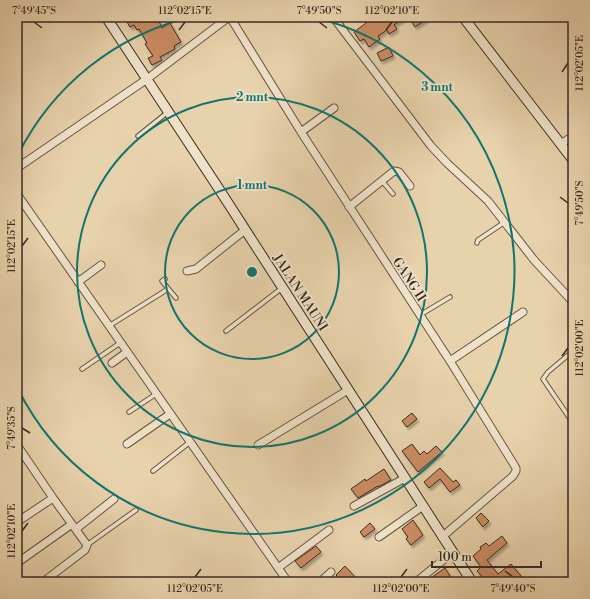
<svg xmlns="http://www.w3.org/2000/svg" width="590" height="599" font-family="'Libre Bodoni',serif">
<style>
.building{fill:#cc8c63;stroke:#382b20;filter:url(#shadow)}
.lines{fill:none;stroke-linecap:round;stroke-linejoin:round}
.lane-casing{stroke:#645543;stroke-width:5.5}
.street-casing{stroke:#645543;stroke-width:9}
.secondary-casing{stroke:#382b20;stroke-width:11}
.lane{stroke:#f0e2c9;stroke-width:3.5}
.street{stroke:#f0e2c9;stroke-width:7}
.secondary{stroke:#f0e2c9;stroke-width:9}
.ticks{fill:none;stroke:#382b20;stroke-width:1.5}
.ring{fill:none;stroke:#0f766e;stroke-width:2}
.labels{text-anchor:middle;stroke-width:3.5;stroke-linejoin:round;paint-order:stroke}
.street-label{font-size:13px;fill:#382b20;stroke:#f0e2c9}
.centre{fill:#0f766e;stroke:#f0e2c9;stroke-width:2}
.ring-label{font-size:12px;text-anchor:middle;font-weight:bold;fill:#0f766e;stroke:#f0e2c9;stroke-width:3.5;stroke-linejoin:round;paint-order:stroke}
.neatline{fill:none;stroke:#382b20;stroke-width:1.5}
.ticks-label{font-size:10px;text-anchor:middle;fill:#382b20}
</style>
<defs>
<filter id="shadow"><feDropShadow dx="2" dy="3" stdDeviation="1" flood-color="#0004"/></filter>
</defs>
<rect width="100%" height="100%" fill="#e8d2ac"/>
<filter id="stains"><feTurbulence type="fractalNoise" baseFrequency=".005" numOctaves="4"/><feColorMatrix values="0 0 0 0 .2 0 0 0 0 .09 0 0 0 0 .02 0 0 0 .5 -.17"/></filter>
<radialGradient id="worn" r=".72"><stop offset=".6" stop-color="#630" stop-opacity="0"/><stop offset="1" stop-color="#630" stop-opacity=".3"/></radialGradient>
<path class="building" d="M136 17H152L154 21 158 19 162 28 170 23 181 42 174 46 175 49 160 57 162 60 152 65 148 58 153 56 145 44 147 43 139 29 137 30 134 25 130 27 127 22Z
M374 17H406L394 25 397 29 389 34 387 30 378 36 380 39 369 47 364 39 360 41 354 32Z
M409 17H430L415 27Z
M389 47 393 56 381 61 377 53Z
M412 413 417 419 407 427 402 421Z
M412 444 420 455 424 451 427 454 436 446 442 452 418 472 402 451Z
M440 468 453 482 456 480 460 485 450 492 440 479 429 488 424 482Z
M384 469 391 480 378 487V486L358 498 351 489 365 479 366 481Z
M481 513 489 521 483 527 476 518Z
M413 520 423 535 411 545 406 539 408 537 402 529Z
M370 523 375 529 364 537 360 532Z
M502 536 507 543 487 560 498 574 511 564 526 582H487L477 571 481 567 473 556 481 549 480 547 486 543 489 546Z
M316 546 321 552 301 568 295 561Z
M345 566 357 579 354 582H343L336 575Z
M445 568 454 582H425Z"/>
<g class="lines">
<g class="lane-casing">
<path id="lane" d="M50 20 54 17
M138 136 168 112
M382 181 393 194
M477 243 478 240 505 222
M165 279 162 281 176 298
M420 315 450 297
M109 326 168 289
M226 331 282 288
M573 351 548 372 543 379 573 423
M82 369 120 343
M129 412 156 394
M568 416 573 411
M153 471 190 442
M87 545 136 510
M566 582 573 575"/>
</g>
<g class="street-casing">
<path id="street" d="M230 17 301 132 450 361 516 468V471L513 476 442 537
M333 17 431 146 447 163 488 201 534 260 573 302
M301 132 334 108
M561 144 573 136
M17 168 147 79 229 17
M17 194 288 582
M349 207 394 171 399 172 410 186
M187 271 196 269 245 230
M78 282 101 265
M450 361 523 312
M112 363 127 352
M127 444 170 414
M17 445 53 498 87 545 85 550 43 582
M258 445 348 390
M354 506 405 478
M17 522 53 498
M76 529 114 499
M379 537 423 506
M17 563 72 524
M278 568 329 530
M320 582 331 572
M416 582 452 553"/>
</g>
<g class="secondary-casing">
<path id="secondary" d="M106 17 219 189 472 582
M463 17 573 160"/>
</g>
<use href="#lane" class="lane"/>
<use href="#street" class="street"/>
<use href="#secondary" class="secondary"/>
</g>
<path class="ticks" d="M34 22 42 28M319 22 327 28M179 30 185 22M386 30 392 22M562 72 568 63M560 197 568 203M22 246 28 238M562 356 568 348M22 428 30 433M22 531 28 523M505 571 513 577M195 577 201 569M401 577 407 569"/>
<g class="ring">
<circle cx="252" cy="272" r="87"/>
<circle cx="252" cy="272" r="175"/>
<path d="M18 155A262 262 0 0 1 191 17M313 17A262 262 0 1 1 18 389"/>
</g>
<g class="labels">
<g class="street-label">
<text transform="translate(410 279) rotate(57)" y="5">GANG II</text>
<text transform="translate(301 292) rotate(57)" y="5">JALAN MAUNI</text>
</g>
</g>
<circle cx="252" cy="272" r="6" class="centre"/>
<g class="ring-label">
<text x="437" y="91">3 mnt</text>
<text x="252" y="101">2 mnt</text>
<text x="252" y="189">1 mnt</text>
</g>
<rect width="590" height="599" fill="none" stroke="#e8d2ac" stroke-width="44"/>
<path d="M432 561v6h109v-6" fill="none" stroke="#382b20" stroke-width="2"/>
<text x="438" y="561" font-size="12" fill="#382b20" stroke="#f0e2c9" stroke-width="3" paint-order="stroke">100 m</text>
<rect x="22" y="22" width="546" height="555" class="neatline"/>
<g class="ticks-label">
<text x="34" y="14">7°49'45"S</text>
<text x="185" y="14">112°02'15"E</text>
<text x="319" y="14">7°49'50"S</text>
<text x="392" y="14">112°02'10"E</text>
<text transform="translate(579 63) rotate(-90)" y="4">112°02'05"E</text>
<text transform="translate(579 203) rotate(-90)" y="4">7°49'50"S</text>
<text transform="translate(11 246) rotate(-90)" y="4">112°02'15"E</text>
<text transform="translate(579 348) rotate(-90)" y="4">112°02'00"E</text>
<text transform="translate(11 428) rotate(-90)" y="4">7°49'35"S</text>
<text transform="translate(11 531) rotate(-90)" y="4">112°02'10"E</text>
<text x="195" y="592">112°02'05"E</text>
<text x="401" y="592">112°02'00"E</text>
<text x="513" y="592">7°49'40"S</text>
</g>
<rect width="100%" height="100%" filter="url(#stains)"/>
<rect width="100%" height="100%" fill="url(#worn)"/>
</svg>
